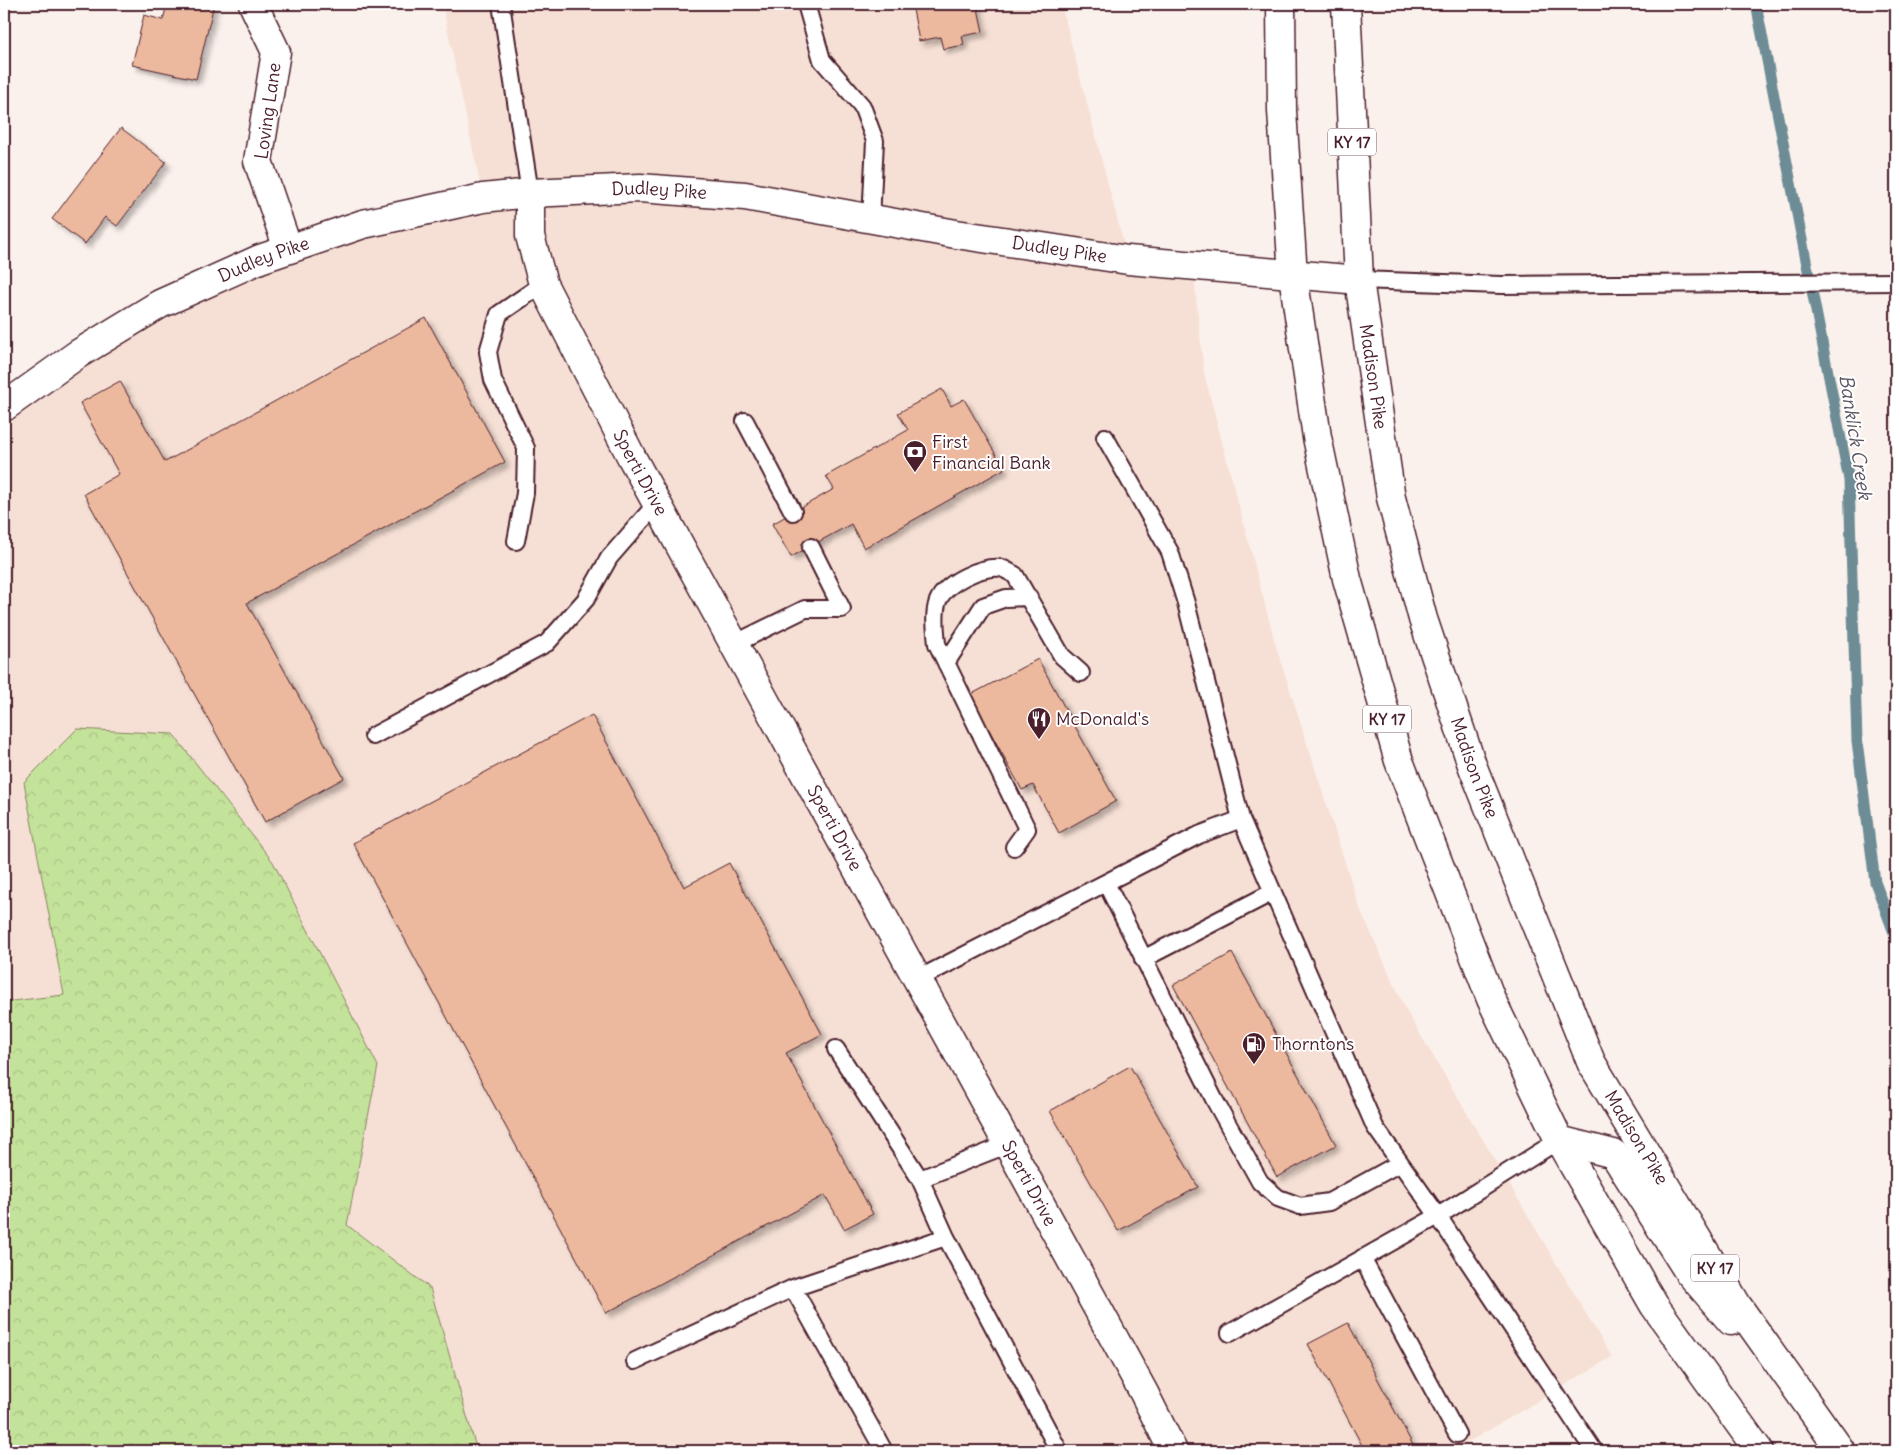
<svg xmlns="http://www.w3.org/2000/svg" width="1900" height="1455" font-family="Delius,sans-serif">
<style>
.built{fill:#f6e0d5}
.forest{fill:url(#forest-crowns);stroke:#878162}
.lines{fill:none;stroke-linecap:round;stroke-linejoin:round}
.stream{stroke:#6d8c96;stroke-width:11}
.building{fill:#ecb89e;stroke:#4a1f2b;filter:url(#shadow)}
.lane-casing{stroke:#4a1f2b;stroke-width:20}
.street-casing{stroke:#4a1f2b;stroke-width:31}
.secondary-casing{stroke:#4a1f2b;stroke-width:31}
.primary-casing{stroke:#4a1f2b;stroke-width:31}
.lane{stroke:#fff;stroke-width:16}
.street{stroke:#fff;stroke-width:28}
.secondary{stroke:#fff;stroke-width:28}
.primary{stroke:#fff;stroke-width:28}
.labels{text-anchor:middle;stroke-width:4;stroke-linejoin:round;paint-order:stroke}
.shield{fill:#fff;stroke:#80626b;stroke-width:1}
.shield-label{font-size:16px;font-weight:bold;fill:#4a1f2b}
.street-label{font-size:18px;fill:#4a1f2b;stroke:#fff}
.poi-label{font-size:18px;fill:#4a1f2b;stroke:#fff;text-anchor:start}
.water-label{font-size:19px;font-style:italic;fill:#5b5660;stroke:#fff}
</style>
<defs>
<pattern id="forest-crowns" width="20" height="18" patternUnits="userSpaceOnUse" patternTransform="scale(1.25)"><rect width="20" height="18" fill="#c4e39a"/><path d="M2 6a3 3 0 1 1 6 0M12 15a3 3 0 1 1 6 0" fill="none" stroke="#aac285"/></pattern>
<filter id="shadow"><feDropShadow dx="4.5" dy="4.5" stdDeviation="2.5" flood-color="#0004"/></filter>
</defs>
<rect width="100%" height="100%" fill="#fbf1ec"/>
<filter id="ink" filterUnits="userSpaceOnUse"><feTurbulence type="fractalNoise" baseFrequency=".02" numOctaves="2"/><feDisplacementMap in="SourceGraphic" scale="10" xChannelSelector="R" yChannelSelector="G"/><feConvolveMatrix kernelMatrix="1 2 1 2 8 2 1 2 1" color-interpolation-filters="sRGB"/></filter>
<g filter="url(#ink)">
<path class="built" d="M442 4H1061L1128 260 1193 266 1204 373 1276 646 1360 909 1407 1012 1612 1357 1454 1451H477L430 1288 347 1225 378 1066 24 782 64 996 4 1002V407L160 304 483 198Z"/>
<path class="forest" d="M77 729 173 734 273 862 378 1066 347 1225 430 1288 477 1451H4V1002L64 995 24 782Z"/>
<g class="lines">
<path class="stream" d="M1756 4 1849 480 1857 741 1875 882 1896 938"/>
</g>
<path class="building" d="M167 4H214L196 79 132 65 144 15 163 20Z
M912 4H977L983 32 962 36 964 45 943 49 940 37 919 41Z
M121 128 166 162 117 226 105 217 85 244 52 219Z
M426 318 505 462 247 603 344 778 265 822 84 494 119 474 80 403 120 381 165 462Z
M942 389 951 406 964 399 1004 469 864 548 851 524 791 557 772 524 834 489 826 476 908 430 898 413Z
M1038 659 1116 801 1059 833 1033 785 1022 790 970 695Z
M592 715 684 887 729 863 822 1034 786 1053 873 1214 844 1229 825 1195 606 1313 353 843Z
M1232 953 1336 1145 1277 1177 1173 985Z
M1130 1066 1198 1187 1118 1231 1050 1111Z
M1348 1323 1416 1451H1365L1308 1344Z"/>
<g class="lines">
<g class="lane-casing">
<path id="lane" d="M501 4 530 193
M806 4 822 60 862 106 875 141 871 219
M1359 280 1501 285 1896 282
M745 421 793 512
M1105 437 1170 552 1186 603 1241 819 1375 1127 1438 1216 1594 1451
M516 541 525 493 526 448 493 380 488 352 499 314 543 284
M734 644 805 609H842L811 547
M946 663 983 606 1006 598 1029 597
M373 736 547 643 586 599 609 558 657 503
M1014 847 1027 829 937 644C936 631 933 614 938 601 946 582 981 566 1001 568 1005 569 1011 573 1015 575L1062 656 1081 673
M1106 883 1215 1101 1260 1182 1278 1198 1300 1206 1329 1202 1400 1163
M1143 959 1273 892
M918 979 1199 835 1241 819
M836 1049 920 1179 946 1237
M920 1179 1009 1144
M1362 1258 1457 1434
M1230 1333 1438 1216 1559 1140
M635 1361 793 1288
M884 1451 793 1288 946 1237 1059 1451"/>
</g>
<g class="street-casing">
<g id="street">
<path d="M253 4 276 52 258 161 288 249"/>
<path id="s1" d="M530 193V236L543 284 632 458 1144 1393 1173 1451"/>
</g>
</g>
<g class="secondary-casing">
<g id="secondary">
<path id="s2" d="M4 407 78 354 160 304 260 259 363 224 483 198 530 193 640 188 745 196 956 234 1128 260 1359 280"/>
</g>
</g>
<g class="primary-casing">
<g id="primary">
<path d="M1281 4 1282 111 1293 275 1317 437 1347 579 1399 761 1491 999 1559 1140 1654 1305 1759 1451"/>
<path id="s3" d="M1346 4 1359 280 1391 498 1423 619 1472 765 1591 1062 1737 1305 1841 1451"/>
<path d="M1559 1140 1614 1154 1688 1271 1731 1321"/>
</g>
</g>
<use href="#lane" class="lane"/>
<use href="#street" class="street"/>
<use href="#secondary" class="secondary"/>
<use href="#primary" class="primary"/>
</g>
</g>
<defs>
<g id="bank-pin" transform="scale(1.25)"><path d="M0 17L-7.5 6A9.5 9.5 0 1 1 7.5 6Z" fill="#4a1f2b" stroke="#fff"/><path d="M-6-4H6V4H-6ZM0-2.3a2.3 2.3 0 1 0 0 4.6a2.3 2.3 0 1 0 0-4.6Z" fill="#fff"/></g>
<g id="restaurant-pin" transform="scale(1.25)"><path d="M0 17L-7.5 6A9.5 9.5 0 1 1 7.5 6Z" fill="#4a1f2b" stroke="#fff"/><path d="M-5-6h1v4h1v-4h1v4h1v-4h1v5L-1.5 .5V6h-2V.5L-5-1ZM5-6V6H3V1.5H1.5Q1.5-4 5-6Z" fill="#fff"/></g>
<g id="fuel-pin" transform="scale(1.25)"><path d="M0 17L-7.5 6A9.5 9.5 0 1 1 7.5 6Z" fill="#4a1f2b" stroke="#fff"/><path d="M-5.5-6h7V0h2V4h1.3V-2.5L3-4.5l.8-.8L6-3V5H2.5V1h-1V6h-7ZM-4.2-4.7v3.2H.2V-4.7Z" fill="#fff"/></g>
</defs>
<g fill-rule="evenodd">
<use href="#bank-pin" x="915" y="452"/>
<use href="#restaurant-pin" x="1039" y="719"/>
<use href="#fuel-pin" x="1254" y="1044"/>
</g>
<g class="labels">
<g class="shield">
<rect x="1328" y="128.5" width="48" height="27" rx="4"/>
<rect x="1363" y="705.5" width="48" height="27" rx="4"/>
<rect x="1691" y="1254.5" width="48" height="27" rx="4"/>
</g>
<g class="shield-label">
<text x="1352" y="148">KY 17</text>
<text x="1387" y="725">KY 17</text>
<text x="1715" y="1274">KY 17</text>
</g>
<g class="street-label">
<text transform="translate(268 111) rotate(-82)" y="6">Loving Lane</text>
<text dy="6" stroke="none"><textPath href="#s2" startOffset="705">Dudley Pike</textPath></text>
<text dy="6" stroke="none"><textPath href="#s2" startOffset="1110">Dudley Pike</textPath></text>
<text dy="6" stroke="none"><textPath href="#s2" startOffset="300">Dudley Pike</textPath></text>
<text dy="6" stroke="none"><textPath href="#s3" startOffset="374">Madison Pike</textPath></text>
<text dy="6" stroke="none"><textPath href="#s1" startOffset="305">Sperti Drive</textPath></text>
<text dy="6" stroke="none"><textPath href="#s3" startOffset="779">Madison Pike</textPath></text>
<text dy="6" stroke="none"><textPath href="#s1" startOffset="710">Sperti Drive</textPath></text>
<text dy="6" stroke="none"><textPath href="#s3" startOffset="1184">Madison Pike</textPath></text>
<text dy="6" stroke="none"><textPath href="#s1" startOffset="1115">Sperti Drive</textPath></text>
</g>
<g class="poi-label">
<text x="932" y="448">First<tspan x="932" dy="21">Financial Bank</tspan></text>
<text x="1056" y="725">McDonald's</text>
<text x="1272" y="1050">Thorntons</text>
</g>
<g class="water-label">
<text transform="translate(1856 437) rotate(81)" y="7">Banklick Creek</text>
</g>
</g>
<rect width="1900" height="1455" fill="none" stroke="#fff" stroke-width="20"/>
<rect x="10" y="10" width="1880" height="1435" fill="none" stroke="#4a1f2b" stroke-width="2" filter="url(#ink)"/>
</svg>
